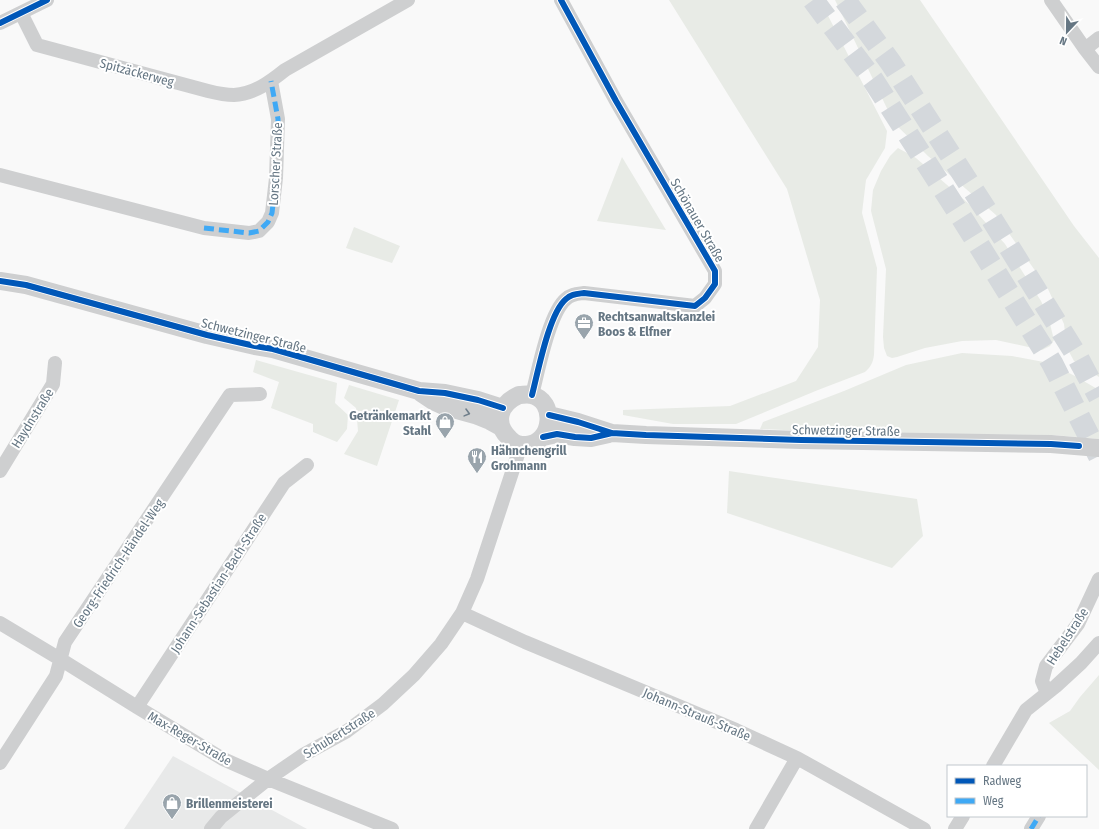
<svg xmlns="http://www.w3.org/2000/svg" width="1099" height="829" font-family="'Fira Sans Condensed',sans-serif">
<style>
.built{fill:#e8e9e9}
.green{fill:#e8ebe6}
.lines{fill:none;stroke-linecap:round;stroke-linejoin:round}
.trunk-tunnel{stroke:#d4d8dc;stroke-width:22;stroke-dasharray:22 11;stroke-linecap:butt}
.minor{stroke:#cecfd0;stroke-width:14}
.tertiary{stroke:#cecfd0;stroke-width:18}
.quiet{stroke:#3fa9f5;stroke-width:5;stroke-dasharray:10 5;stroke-linecap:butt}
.cycleway-casing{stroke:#fff;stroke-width:8}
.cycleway{stroke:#0057b8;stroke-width:6}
.oneway{stroke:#707f8b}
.labels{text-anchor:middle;stroke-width:4;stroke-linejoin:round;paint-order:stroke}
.street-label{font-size:13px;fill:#657683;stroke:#fff}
.poi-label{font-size:13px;font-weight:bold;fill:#657683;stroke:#fff;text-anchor:start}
</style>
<rect width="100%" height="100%" fill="#f9f9f9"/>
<path class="built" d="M173 756 307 829H124Z"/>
<path class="green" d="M669 0H820L887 131 885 148 866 180 862 213 877 268 874 355C873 362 871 367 865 372L818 390 736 424H673L623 415V410L730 406 796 381 818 347 820 300 787 189Z
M835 0H920L1074 226 1099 258V377L1074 361 1067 348 1064 324 1048 289 996 215 928 156 894 123Z
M898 148 916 158 969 204 1005 244 1041 301 1048 316 1054 340 1050 346 1042 350 996 340 962 341 925 348 897 357 892 358 887 356 884 348 883 337 886 269 871 211 873 190 881 171 890 156Z
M622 157 666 230 597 221Z
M354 227 400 246 392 263 346 248Z
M962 353 1012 356 1049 363 1075 376 1099 390V439L1053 435 850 433 760 429 763 422 844 391 906 365Z
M256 360 337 383 335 403 348 415 347 429 337 442 313 432V424L271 408 279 382 253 372Z
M349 385 399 400 377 466 344 454 358 431 356 408 344 398Z
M729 471 917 499 923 536 892 568 727 513Z
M1099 675V770L1049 723 1070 711 1080 697Z"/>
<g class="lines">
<path class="trunk-tunnel" d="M813 0 873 80 965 223 1052 363 1099 456
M845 0 891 63 988 213 1077 356 1099 397"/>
<path class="minor" d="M1051 0 1085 49 1099 67
M21 13 37 45 208 91C216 93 226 95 234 95 254 94 270 82 285 70L408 0
M0 23 47 0
M1085 49 1099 38
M0 175 204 228 249 233 259 231 268 222 272 213 276 178 278 119 271 81
M532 395C538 372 549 313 566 299 571 294 577 294 584 293L695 306 705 298 715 284V271L616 101 561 0
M0 471 53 384 55 363
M462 613 525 642 736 730 797 758 924 829
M0 623 60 659 137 707 223 759 268 779 392 829
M1047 693 1042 681 1046 666 1078 624 1099 579
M137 707 284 483 307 465
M0 763 56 676 65 642 230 395 260 394
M993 766 1026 710 1056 686 1081 663 1099 643
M211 829 221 817 268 779 303 755 347 731 383 704 414 675 441 644 462 613 477 579 521 445
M756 829 797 758
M955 829 963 816
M1031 829 1039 816"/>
<path class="tertiary" d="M0 281 26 285 207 335 255 346 273 349 419 391 445 393 478 400 503 408
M421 393 433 401 446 407 475 415 490 421 501 427
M519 395C523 395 527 394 531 395 557 400 553 444 526 445 519 445 515 444 510 439 493 423 499 404 519 395Z
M549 415 578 422 612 433 646 435 801 440 1051 444 1099 448
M543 437 557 434 575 437 591 438 609 434"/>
<path class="quiet" d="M204 228 249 233 259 231 268 222 272 213 276 178 278 119 271 81
M1031 829 1039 816"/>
<g class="cycleway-casing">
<path id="cycleway" d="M0 23 47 0
M0 281 26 285 207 335 255 346 273 349 419 391 445 393 478 400 503 408
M532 395C538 372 549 313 566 299 571 294 577 294 584 293L695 306 705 298 715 284V271L616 101 561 0
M549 415 578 422 612 433 646 435 801 440 1051 444 1079 446
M543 437 557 434 575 437 591 438 612 433"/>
</g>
<use href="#cycleway" class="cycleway"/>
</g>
<defs><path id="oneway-chevron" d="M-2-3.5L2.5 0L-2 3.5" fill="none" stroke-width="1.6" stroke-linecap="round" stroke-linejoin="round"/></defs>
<use class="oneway" href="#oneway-chevron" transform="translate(467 413) rotate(15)"/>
<defs>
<g id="office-pin" transform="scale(1)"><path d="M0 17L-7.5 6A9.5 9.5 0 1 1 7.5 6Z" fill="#99a4ac" stroke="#fff"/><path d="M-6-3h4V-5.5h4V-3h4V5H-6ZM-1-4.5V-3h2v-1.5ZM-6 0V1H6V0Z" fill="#fff"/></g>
<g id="shop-pin" transform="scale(1)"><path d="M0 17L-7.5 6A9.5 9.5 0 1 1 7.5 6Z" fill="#99a4ac" stroke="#fff"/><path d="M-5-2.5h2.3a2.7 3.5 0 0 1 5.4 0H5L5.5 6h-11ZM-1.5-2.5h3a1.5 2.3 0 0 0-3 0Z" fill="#fff"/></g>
<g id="restaurant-pin" transform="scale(1)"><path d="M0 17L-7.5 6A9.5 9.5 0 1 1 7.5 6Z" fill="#99a4ac" stroke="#fff"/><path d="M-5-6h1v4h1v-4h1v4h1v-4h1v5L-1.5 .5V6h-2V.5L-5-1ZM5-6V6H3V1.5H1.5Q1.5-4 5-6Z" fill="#fff"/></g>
</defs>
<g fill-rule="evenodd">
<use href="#office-pin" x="584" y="323"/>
<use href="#shop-pin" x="445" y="422"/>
<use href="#restaurant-pin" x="477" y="457"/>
<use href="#shop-pin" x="172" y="803"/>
</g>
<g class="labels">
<g class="street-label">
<text transform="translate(137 72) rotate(15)" y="5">Spitzäckerweg</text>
<text transform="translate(275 164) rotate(-87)" y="5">Lorscher Straße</text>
<text transform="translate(698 220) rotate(60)" y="5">Schönauer Straße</text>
<text transform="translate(254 335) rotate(14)" y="5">Schwetzinger Straße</text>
<text transform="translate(32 418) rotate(-58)" y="5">Haydnstraße</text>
<text transform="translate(846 430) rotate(1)" y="5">Schwetzinger Straße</text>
<text transform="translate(118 563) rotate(-56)" y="5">Georg-Friedrich-Händel-Weg</text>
<text transform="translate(218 583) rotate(-57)" y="5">Johann-Sebastian-Bach-Straße</text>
<text transform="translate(1067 636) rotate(-57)" y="5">Hebelstraße</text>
<text transform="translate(697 714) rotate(23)" y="5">Johann-Strauß-Straße</text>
<text transform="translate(339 733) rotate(-32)" y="5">Schubertstraße</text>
<text transform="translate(190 738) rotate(30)" y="5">Max-Reger-Straße</text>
</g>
<g class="poi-label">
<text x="598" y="321">Rechtsanwaltskanzlei<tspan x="598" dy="15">Boos &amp; Elfner</tspan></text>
<text x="431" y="420" text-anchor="end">Getränkemarkt<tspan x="431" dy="15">Stahl</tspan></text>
<text x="491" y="455">Hähnchengrill<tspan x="491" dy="15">Grohmann</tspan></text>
<text x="186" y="808">Brillenmeisterei</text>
</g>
</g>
<rect x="947" y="765" width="140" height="52" fill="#ffffff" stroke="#c1c8cd"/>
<rect x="955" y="778" width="20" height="6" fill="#0057b8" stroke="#c1c8cd"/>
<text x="983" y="785" font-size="12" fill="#657683">Radweg</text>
<rect x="955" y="798" width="20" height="6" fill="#3fa9f5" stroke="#c1c8cd"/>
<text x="983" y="805" font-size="12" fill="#657683">Weg</text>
<g transform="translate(1067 32) rotate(202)" stroke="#ffffff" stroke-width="3" paint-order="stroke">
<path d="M0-3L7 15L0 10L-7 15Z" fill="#657683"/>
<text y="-6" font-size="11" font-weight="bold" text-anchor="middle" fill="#657683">N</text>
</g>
</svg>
